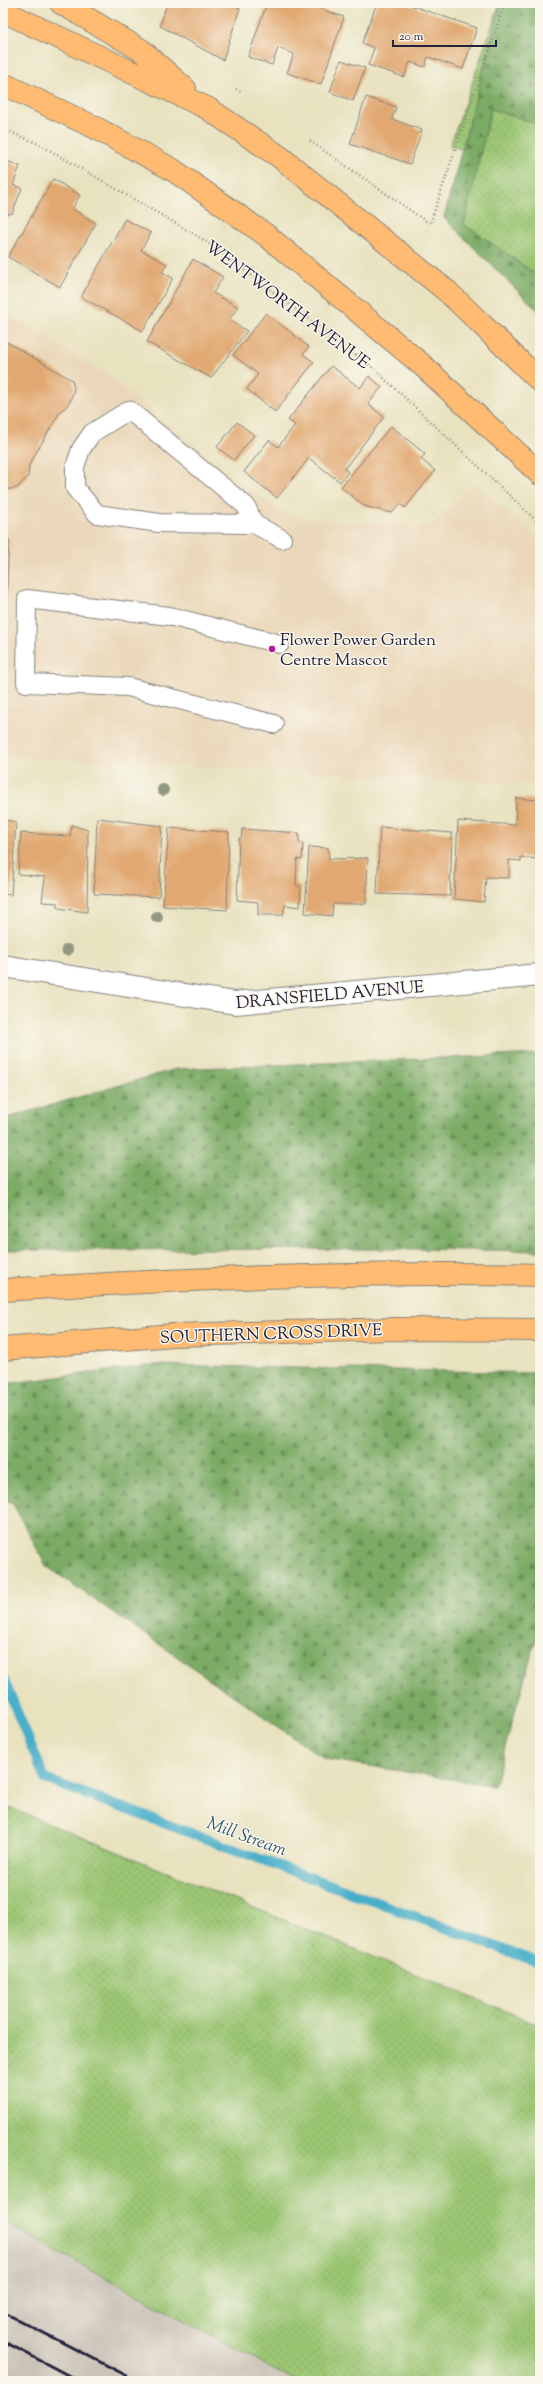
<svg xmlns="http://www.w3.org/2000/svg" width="543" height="2384" font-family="'Sorts Mill Goudy',serif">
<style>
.built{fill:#ebd8ba}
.railway{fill:#cbc3b8}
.grass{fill:url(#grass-dots);stroke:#5e7457}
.forest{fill:url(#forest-firs);stroke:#4f6650}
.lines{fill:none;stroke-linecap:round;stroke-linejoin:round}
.stream{stroke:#48aec8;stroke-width:10}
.building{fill:#e1a871}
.service-casing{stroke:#85827d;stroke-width:20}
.minor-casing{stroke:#85827d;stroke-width:24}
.primary-casing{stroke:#85827d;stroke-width:24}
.motorway-casing{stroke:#85827d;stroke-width:24}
.path{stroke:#85827d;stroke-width:2.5;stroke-dasharray:1 3;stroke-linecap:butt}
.service{stroke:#fff;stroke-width:18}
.minor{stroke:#fff;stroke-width:22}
.primary{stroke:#ffbb71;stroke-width:22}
.motorway{stroke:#ffbb71;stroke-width:22}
.rail{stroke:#22223b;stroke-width:3}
.tree{fill:#929881}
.poi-dot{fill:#b5179e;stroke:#fbf7ec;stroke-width:1.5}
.labels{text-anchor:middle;stroke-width:3;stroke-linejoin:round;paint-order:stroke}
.street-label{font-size:17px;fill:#22223b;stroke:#fbf7ec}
.poi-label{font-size:17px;fill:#22223b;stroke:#fbf7ec;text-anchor:start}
.water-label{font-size:18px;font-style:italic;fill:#315a73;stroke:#fbf7ec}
</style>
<defs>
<pattern id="grass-dots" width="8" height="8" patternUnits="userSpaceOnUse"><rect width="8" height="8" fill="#9bc673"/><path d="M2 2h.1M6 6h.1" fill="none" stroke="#85aa64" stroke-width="1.8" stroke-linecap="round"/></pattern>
<pattern id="forest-firs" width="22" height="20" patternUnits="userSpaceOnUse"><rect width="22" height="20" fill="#7cab65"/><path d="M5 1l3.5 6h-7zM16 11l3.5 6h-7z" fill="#658b54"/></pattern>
</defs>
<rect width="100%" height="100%" fill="#fbf7ec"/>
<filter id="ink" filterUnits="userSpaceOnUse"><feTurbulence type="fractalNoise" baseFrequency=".025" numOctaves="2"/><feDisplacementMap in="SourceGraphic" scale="8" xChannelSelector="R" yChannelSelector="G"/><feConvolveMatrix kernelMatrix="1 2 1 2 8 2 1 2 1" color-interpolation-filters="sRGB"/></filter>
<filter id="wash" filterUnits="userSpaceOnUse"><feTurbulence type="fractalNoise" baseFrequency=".012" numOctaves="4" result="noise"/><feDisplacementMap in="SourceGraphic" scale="16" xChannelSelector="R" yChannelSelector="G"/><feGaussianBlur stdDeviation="0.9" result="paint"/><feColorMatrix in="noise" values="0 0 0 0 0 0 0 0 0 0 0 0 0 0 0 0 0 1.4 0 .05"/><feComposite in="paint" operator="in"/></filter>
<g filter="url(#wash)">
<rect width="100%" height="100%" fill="#e8e2bf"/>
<path class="built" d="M3 312 106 374 261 498 292 517 430 527 474 482 540 542V785L3 756Z"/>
<path class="railway" d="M3 2222 296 2381H3Z"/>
<path class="grass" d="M500 3H540V301L444 218 462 149 450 146Z
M3 1809H13L540 2025V2381H296L3 2222Z"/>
<path class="forest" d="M501 3H540V125L491 109 464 224 540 277V313L444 218Z
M540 1054V1251L412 1249 3 1250V1119L176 1069Z
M154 1365 540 1373V1625L494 1786 325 1759 46 1566 12 1502 3 1501V1384Z"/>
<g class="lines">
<path class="stream" d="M3 1678 45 1779 540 1963"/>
</g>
<g id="blocks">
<path class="building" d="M167 3H225L240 8 223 60 160 26Z
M267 3H303L344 17 321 84 287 73 294 54 278 48 272 65 248 57Z
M377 3H404L477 28 463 69 428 57 425 67 410 62 404 77 368 65 374 48 362 43Z
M341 60 365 68 353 101 330 92Z
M366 97 396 107 392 119 422 130 410 164 350 144Z
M3 155 6 156 4 160 20 166 13 185 22 188 12 214 9 213 3 219Z
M53 179 80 195 72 209 96 223 60 287 8 257Z
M125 219 151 233 141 250 167 264 162 272 173 278 143 331 81 297Z
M193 259 223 277 213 293 238 307 229 320 247 331 211 378 147 342Z
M266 313 309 347 303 354 314 362 275 412 247 389 258 374 233 355Z
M3 340 67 377 72 380 74 388 71 400 65 408 61 410 29 465 28 477 17 488 10 489H3Z
M331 366 360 388 369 376 382 387 368 404 384 417 344 469 348 472 340 482 309 458 277 498 244 472 269 440 278 447 295 425 288 420Z
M237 422 254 435 234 460 217 447Z
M391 426 425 454 421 459 435 471 405 508 400 504 392 513 364 506 341 487Z
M3 538 9 539 6 602H3Z
M516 798 538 800 536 859 521 857V861L509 860V878L486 877 484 902 454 899 458 821 515 825Z
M97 818 162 826 159 897 94 894Z
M3 820 16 822 11 895 3 894Z
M72 825 88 830 87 912 58 908V903L42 902 45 877 18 874 21 833 70 836Z
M380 827 452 833 450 896 377 894Z
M169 828 229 832 227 910 163 906Z
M242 829 299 833V843H303L302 860 297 859 296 885 301 887 300 907 285 905 283 915H258V902L237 900 239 838 241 839Z
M309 847 328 848 329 859 368 858 366 904H333L332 916 305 913Z"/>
</g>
</g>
<g filter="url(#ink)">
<use href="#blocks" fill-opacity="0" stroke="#85827d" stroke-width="1"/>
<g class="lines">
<g class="service-casing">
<path id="service" d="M254 524 246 506 129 410 92 433 81 449 75 467V488L97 514 159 523 254 524 282 539
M274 724 128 687 26 683 27 599 169 616 280 644"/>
</g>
<g class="minor-casing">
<path id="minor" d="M3 966 235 1003 540 975"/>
</g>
<g class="primary-casing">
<path id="primary" d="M61 3 141 50 185 89
M3 11 207 108 280 157 448 292 540 381
M3 84 94 127 173 170 266 235 421 364 540 474"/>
</g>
<g class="motorway-casing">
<path id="motorway" d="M3 1290C181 1279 361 1271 540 1275
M3 1349 173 1335 395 1329 540 1330"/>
</g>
<path class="path" d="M236 89 242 93
M3 129 39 144 204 240 251 275 372 367 540 524
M310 141 430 224 505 3"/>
<use href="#service" class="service"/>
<use href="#minor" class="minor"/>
<use href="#primary" class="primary"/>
<use href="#motorway" class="motorway"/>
<path class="rail" d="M3 2312 137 2381
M3 2341 79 2381"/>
</g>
<g class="tree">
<circle cx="163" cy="790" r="6"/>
<circle cx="157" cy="917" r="6"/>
<circle cx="67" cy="950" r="6"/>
</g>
</g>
<circle class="poi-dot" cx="272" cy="649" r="4"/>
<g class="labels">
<g class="street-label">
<text transform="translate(288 304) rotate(37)" y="6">WENTWORTH AVENUE</text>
<text transform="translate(330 994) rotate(-5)" y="6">DRANSFIELD AVENUE</text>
<text transform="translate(271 1333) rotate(-2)" y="6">SOUTHERN CROSS DRIVE</text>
</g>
<g class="poi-label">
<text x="280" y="645">Flower Power Garden<tspan x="280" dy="20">Centre Mascot</tspan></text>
</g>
<g class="water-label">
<text transform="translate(247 1836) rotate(20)" y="6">Mill Stream</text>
</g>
</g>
<rect width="543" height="2384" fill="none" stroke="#fbf7ec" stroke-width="16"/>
<path d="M393 40v6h103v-6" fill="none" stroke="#22223b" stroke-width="2"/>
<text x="399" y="40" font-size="12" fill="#22223b" stroke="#fbf7ec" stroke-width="3" paint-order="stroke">20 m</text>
</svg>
